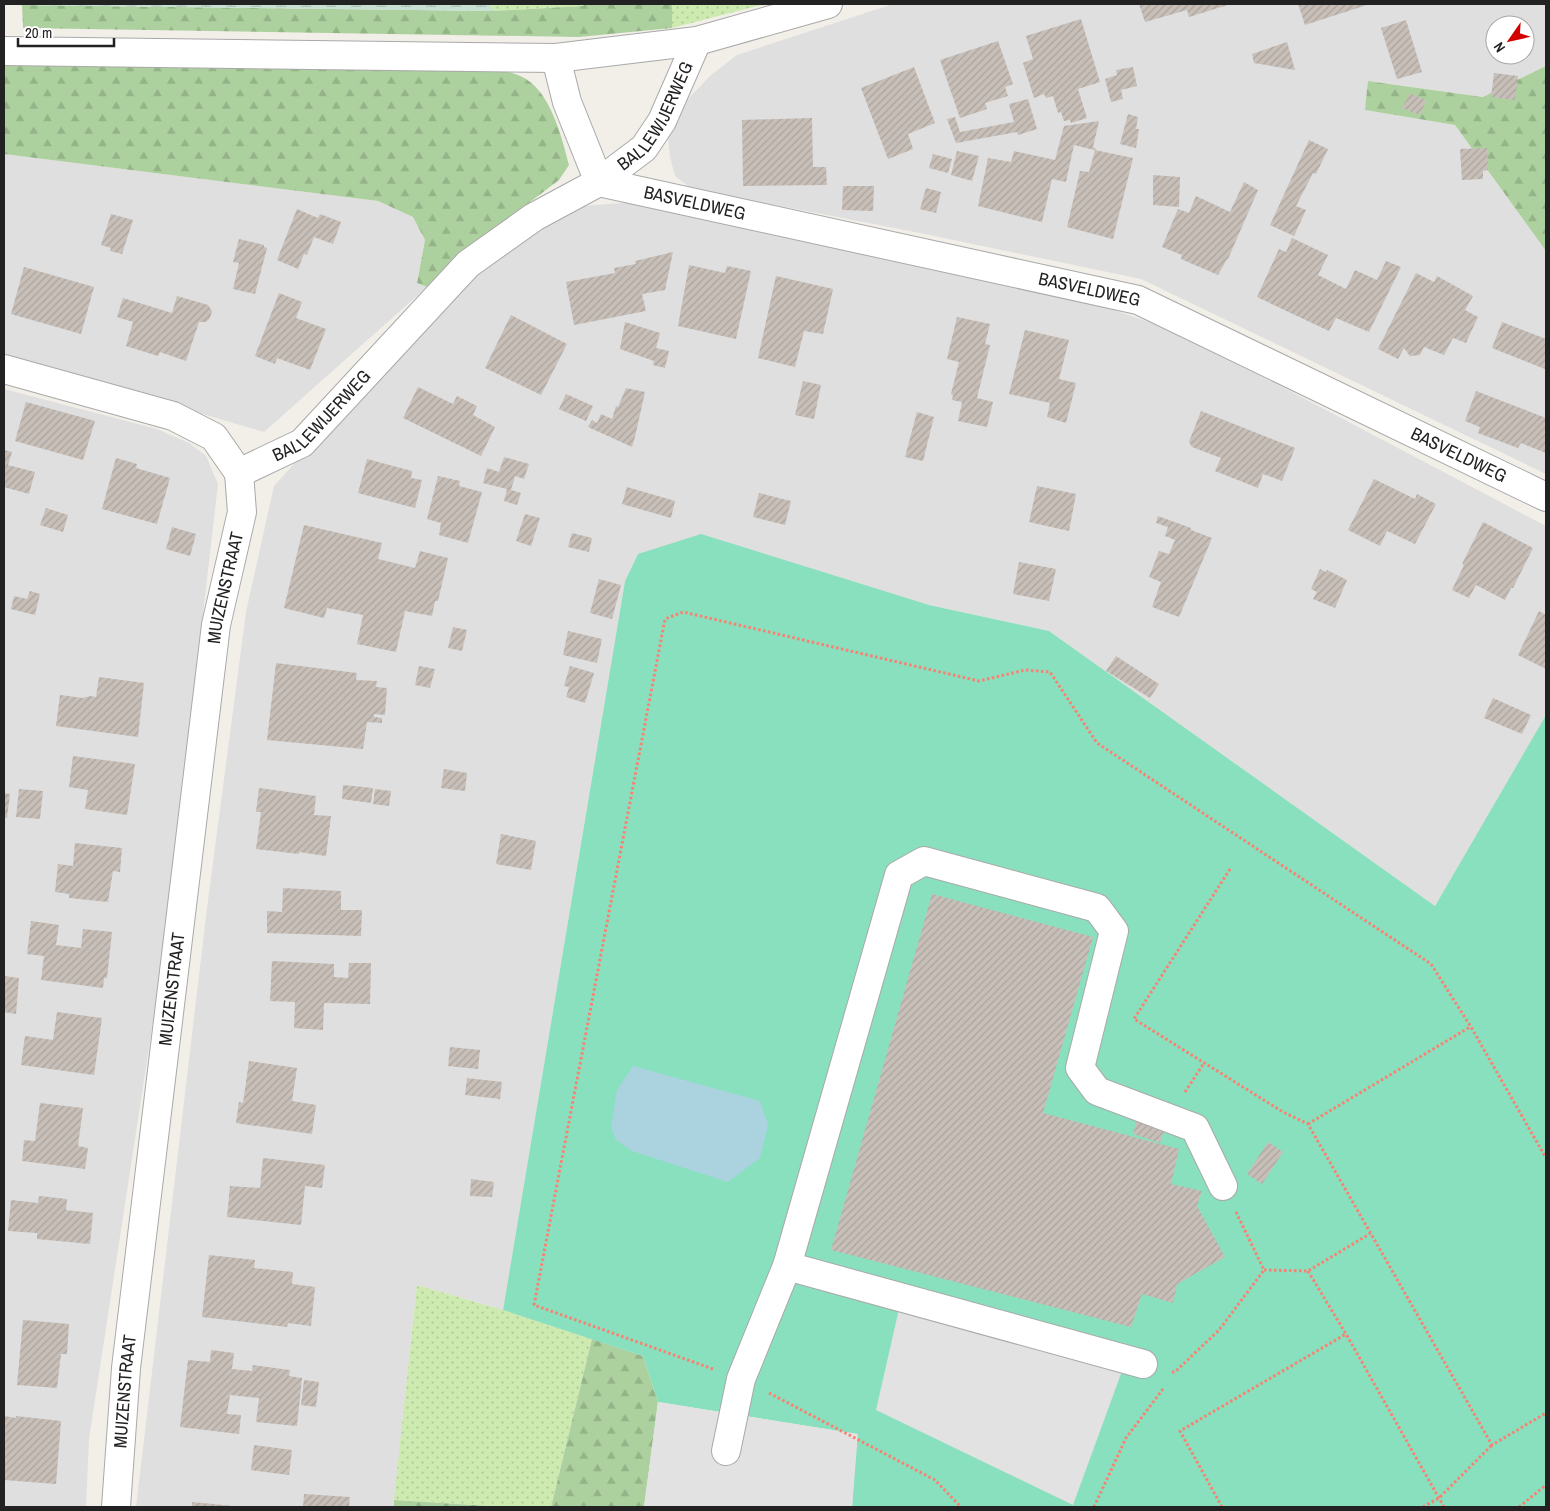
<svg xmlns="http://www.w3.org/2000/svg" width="1550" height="1511" font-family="'Archivo Narrow',sans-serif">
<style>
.residential{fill:#e0dfdf;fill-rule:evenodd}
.grass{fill:url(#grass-dots)}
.forest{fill:url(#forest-firs)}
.wetland{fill:url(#wetland-marsh)}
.pitch{fill:#88e0be}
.parking{fill:#e2e2e2}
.water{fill:#aad3df}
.building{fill:url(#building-hatch)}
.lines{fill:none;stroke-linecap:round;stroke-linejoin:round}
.minor-casing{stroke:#a9a9a9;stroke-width:30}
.path{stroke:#fa8072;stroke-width:3;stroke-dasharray:2.5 2.5;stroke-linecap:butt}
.minor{stroke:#fff;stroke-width:28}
.labels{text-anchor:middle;stroke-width:4.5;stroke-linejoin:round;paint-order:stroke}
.street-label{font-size:18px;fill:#222;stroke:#fff}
</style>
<defs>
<pattern id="grass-dots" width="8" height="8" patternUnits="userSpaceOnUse" patternTransform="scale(1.25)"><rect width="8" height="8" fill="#cdebb0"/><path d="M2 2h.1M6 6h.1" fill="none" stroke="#b0c997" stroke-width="1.8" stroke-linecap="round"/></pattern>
<pattern id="forest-firs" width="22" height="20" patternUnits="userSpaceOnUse" patternTransform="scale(1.25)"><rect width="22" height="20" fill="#add19e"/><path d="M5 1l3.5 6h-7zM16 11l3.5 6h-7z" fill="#95b388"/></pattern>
<pattern id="wetland-marsh" width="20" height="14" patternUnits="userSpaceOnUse" patternTransform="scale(1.25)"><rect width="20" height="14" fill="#c6e0d4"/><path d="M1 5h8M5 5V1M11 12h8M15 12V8" fill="none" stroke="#aac0b6"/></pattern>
<pattern id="building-hatch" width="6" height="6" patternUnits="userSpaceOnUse" patternTransform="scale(1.25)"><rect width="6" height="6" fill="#c7bfb8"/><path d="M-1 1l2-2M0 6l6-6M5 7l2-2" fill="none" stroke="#aba49e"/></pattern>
</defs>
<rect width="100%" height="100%" fill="#f2efe9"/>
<path class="residential" d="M893 4H1546V66L1484 97 1369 81 1365 110 1455 125 1546 251V474L1141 279 920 233 692 189 675 176 670 157 668 137 687 100 711 75 737 55ZM1495 25H1525V55H1495Z
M4 154 378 201 413 217 425 240 417 283 427 287 264 432 4 355Z
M636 202 703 215 1105 307 1178 332 1546 526V715L1435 906 1049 631 929 605 638 554 625 581 503 1310 417 1285 394 1507H136L207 908 246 612 274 486 321 434 455 296 513 243 583 206Z
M4 389 157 429 189 443 206 456 218 484 165 943 89 1439 86 1507H4Z"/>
<path class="grass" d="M489 4H585L583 6 494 11Z
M672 4H765L672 28Z
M417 1285 503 1310 592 1339 551 1507H505L394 1500Z"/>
<path class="forest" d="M585 4H672V28L579 37 23 28 22 5 494 11 583 6Z
M4 61 504 71C511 73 520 75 526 79 551 94 562 138 569 165L559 180 468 249 427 287 417 283 425 240 413 217 378 201 4 154Z
M1546 66V251L1455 125 1365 110 1368 81 1483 97Z
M592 1339 643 1356 658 1402 644 1507H551Z
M394 1500 505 1507H394Z"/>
<path class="wetland" d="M4 4H489L494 11 4 5Z"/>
<path class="pitch" d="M701 534 929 605 1049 631 1435 906 1546 715V1507H852L857 1434 658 1402 643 1356 503 1310 625 581 638 554Z"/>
<path class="parking" d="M899 1309 1122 1371 1073 1505 876 1410Z
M658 1402 858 1434 852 1507H644Z"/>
<path class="water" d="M633 1066 760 1101 768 1125 760 1158 728 1182 632 1151 616 1140 611 1127 617 1090Z"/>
<path class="building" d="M1139 4H1231L1189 17 1187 10 1145 22Z
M1298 4H1370L1305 25Z
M1081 19 1100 82 1078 89 1087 118 1071 123 1070 120 1064 121 1061 112 1058 113 1053 96 1046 98 1044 94 1034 98 1023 63 1033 59 1026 36Z
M1406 20 1422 72 1397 79 1381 28Z
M998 41 1013 84 1005 87 1008 96 985 103 987 109 960 118 940 60Z
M1287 42 1295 70 1254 63 1252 54Z
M914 67 935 123 908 134 913 149 888 159 861 88Z
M1133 67 1137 86 1121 90 1123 99 1111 102 1105 79 1117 75 1116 70Z
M1494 73 1518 76 1515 100 1491 97Z
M1410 93 1426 100 1420 115 1402 108Z
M1028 99 1037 129 1018 135 1017 132 956 143 947 119 955 117 960 132 1014 122 1009 104Z
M1128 114 1138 117 1136 129H1139L1136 148 1120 144Z
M812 118 813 167H826L827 185 743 186 742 120Z
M1099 121 1093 147 1096 149 1094 150 1074 145 1066 182 1052 179 1042 222 978 206 988 158 1011 162 1014 151 1055 160 1064 126Z
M1309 140 1328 149 1316 174 1313 173 1296 206 1306 210 1294 236 1270 225Z
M1487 148 1488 170 1483 171V179L1462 180 1460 149Z
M1095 150 1133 158 1113 239 1067 227 1080 171 1089 172Z
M957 151 979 156 972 181 951 175Z
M933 154 952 159 948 173 929 168Z
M1153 175 1180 177 1179 207 1153 205Z
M1244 182 1258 190 1228 259H1227L1218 275 1181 259 1182 255 1162 247 1178 209 1189 213 1196 196 1230 212Z
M843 186H874L873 211 842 210Z
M926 188 941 192 936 213 920 209Z
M297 209 318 218 320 214 341 222 333 244 314 237 307 255 304 254 298 269 277 260Z
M111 214 133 220 122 254 110 251 111 248 101 245Z
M1292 238 1328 255 1318 275 1346 289 1355 270 1377 280 1386 261 1401 267 1369 332 1336 318 1329 331 1257 297 1279 249 1286 252Z
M239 239 264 245V247L267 248 255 294 233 289 239 263 233 262Z
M673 252 665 290 642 294 646 311 574 325 566 282 615 273 614 268 636 264 635 261Z
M689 265 725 273 727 266 751 271 736 339 678 326Z
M24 267 94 287 81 334 11 314Z
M1416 273 1434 282 1437 276 1473 296 1465 310 1478 317 1466 343 1453 338 1444 355 1424 347 1420 355 1410 356 1404 348 1398 359 1378 349Z
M776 276 833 289 823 334 804 331 795 367 758 358Z
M279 293 302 302 296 318 326 329 310 370 277 358 275 364 255 356Z
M177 296 208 305 212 311 210 318 206 322H199L186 361 160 352 158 356 126 346 133 322 117 317 123 298 172 313Z
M511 315 567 344 541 395 485 368Z
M957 317 990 324 985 344 990 345 977 398 993 402 987 427 958 421 962 402 952 400 953 395 951 394 959 362 947 359Z
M625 322 660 333 656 348 669 351 665 368 653 365 654 361 620 349Z
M1502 322 1546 339 1545 369 1492 348Z
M1025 330 1069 340 1059 379 1076 383 1066 423 1047 417 1050 403 1009 394Z
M803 381 821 385 814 419 795 415Z
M418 387 453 404 457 396 477 406 473 415 495 427 481 456 403 418Z
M626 388 645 392 635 437 632 447 588 427 592 420 597 423 601 414 612 419 616 406 618 407Z
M1476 391 1546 418V453L1521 443 1518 448 1478 433 1480 427 1465 421Z
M566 394 593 406 586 421 559 409Z
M26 402 95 421 83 460 15 441Z
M1201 411 1295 448 1282 481 1263 474 1258 488 1215 471 1221 458 1192 447 1189 442Z
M917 412 934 417 923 461 905 457Z
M4 450 12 452 8 465 35 472 29 494 4 487Z
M504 457 529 464 524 479 515 476 511 490 521 493 517 505 504 501 507 489 483 483 487 468 499 472Z
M116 458 137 464 136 468 170 478 157 524 102 509Z
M367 459 412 471 411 478 422 480 415 508 358 493Z
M438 476 460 481 459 486 482 492 468 543 439 535 441 523 427 519Z
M1374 479 1415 499 1417 494 1436 504 1415 544 1387 531 1380 546 1348 530Z
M1037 486 1076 494 1069 531 1029 522Z
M627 487 675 501 671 518 622 504Z
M759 493 791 501 785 525 753 517Z
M46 508 68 515 63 532 40 525Z
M525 514 540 518 531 546 516 541Z
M1158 516 1191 528V530L1212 538 1179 617 1152 607 1161 582 1149 577 1159 551 1169 554 1175 540 1165 536 1168 527 1156 523Z
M1483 522 1533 548 1513 588H1511L1505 600 1476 585 1469 598 1452 590 1464 565 1462 564Z
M304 525 382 543 378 559 415 568 420 551 448 558 438 601H435L432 616 405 611 396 652 357 644 363 615 327 608 324 618 284 608Z
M172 527 196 534 190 556 166 549Z
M572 533 592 538 589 552 568 547Z
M1019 562 1056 569 1049 601 1013 594Z
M1320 569 1326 572 1327 570 1347 580 1335 608 1313 599 1317 592 1311 589Z
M599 579 621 585 612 619 590 613Z
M30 591 40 594 35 615 11 609 14 596 27 599Z
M1539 611 1546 615V669L1518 655Z
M453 627 467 630 462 651 448 648Z
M568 631 602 639 597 663 563 655Z
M1116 656 1159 684 1150 698 1106 671Z
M276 663 357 673 356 680 377 681 376 687 387 688 385 715 374 714V717L382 718V723L367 722 363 749 267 740Z
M419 666 435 669 430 688 415 685Z
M570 666 594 673 585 703 566 697 569 687 564 686Z
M99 677 144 683 138 737 56 726 60 695 83 698 90 696 96 697Z
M1493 698 1531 715 1522 734 1484 718Z
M73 756 135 764 127 815 85 809 88 790 69 787Z
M444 769 467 773 465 791 441 788Z
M343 785 373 788 371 803 342 799Z
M259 788 316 796 314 815 331 816 326 856 299 852V854L256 849 261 812H256Z
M19 789 43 791 40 819 16 817Z
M375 789 391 791 389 806 373 804Z
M4 793 10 794 7 818 4 817Z
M501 834 536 841 531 870 496 864Z
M75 843 122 848 120 872 113 871 108 902 69 898V894L55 892 58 864 73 866Z
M283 888 341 891V910H362L361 936 267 933V911L282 912Z
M932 894 1093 937 1043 1113 1179 1149 1171 1184 1202 1191 1197 1206 1225 1257 1177 1284 1173 1303 1142 1294 1131 1327 831 1250Z
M31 921 59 925 56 945 81 948 83 929 112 932 107 978H104L103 988 41 980 44 956 27 954Z
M272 961 334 964V977L348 978 349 963H371L370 1004 324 1003 323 1030 294 1028 295 1002 270 1001Z
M4 976 19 978 16 1014 4 1012Z
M57 1012 102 1018 94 1075 21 1065 25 1036 53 1040Z
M450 1047 480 1050 478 1069 448 1066Z
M249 1061 297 1068 292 1101 316 1105 312 1134 236 1123 239 1102 243 1103Z
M467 1078 502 1082 500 1099 465 1095Z
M40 1103 83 1108 78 1146 88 1148 85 1169 22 1161 24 1140 35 1141Z
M1137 1120 1165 1128 1160 1143 1133 1134Z
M1268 1142 1283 1152 1262 1184 1247 1174Z
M263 1158 325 1165 322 1188 305 1186 301 1225 227 1217 230 1186 260 1188Z
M471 1179 494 1182 492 1197 470 1196Z
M39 1196 67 1199 66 1210 93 1213 90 1244 37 1239V1233L8 1231 11 1200 38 1203Z
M209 1255 255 1260 254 1268 293 1272 292 1284 315 1287 311 1326 288 1323 287 1327 202 1317Z
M23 1320 69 1324 67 1354H61L57 1388 17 1385Z
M211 1350 234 1353 232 1369 252 1371 253 1365 290 1370 289 1376 302 1378 297 1426 256 1422 259 1398 230 1395 227 1414 241 1415 239 1434 180 1427 188 1360 210 1362Z
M304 1380 319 1382 316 1407 301 1405Z
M4 1416 16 1418V1416L61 1421 56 1484 4 1480Z
M254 1445 292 1450 289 1475 251 1470Z
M304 1494 350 1497 349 1507H303Z
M192 1502 234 1506V1507H192Z"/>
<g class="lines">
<g class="minor-casing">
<g id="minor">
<path d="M4 51 556 58 697 41 828 4"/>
<path d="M556 58 567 102 599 182"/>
<path id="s1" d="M599 182 1138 300 1546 497"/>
<path d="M4 369 173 416 214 437 239 473"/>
<path id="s2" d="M239 473 302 443 468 264 534 217 599 182 644 148 662 121 697 41"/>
<path d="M787 1266 1143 1364"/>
<path d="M726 1451 741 1379 787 1266 899 875 924 861 1097 908 1114 931 1080 1068 1097 1091 1195 1128 1223 1186"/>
<path id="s3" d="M116 1507 126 1368 216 625 242 512 239 473"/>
</g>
</g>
<path class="path" d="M1230 869 1134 1019 1283 1112 1308 1124 1492 1445 1546 1413
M1185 1092 1204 1063
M1308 1124 1470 1027
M1236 1212 1264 1270
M1264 1270 1308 1271 1371 1233
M1308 1271 1346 1334 1444 1507
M713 1369 534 1305 665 619 683 612 979 681 1025 670 1050 672 1097 743 1431 964 1471 1027 1546 1158
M1172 1372H1175L1219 1330 1264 1270
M769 1393 935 1480 961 1507
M1094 1507 1126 1438 1163 1389
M1222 1507 1180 1431 1346 1334
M1423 1507 1439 1498 1492 1445
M1519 1507 1546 1485"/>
<use href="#minor" class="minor"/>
</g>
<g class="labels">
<g class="street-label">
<text dy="6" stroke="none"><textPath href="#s2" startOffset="558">BALLEWIJERWEG</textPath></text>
<text dy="6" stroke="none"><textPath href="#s1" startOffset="98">BASVELDWEG</textPath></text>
<text dy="6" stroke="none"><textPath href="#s1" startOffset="502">BASVELDWEG</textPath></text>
<text dy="6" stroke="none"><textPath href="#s2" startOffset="102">BALLEWIJERWEG</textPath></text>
<text dy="6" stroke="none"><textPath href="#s1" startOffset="908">BASVELDWEG</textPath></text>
<text dy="6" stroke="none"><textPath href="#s3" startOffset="926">MUIZENSTRAAT</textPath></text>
<text dy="6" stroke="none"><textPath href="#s3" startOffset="521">MUIZENSTRAAT</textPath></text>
<text dy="6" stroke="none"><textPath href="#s3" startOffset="116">MUIZENSTRAAT</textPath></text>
</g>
</g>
<rect width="1550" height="1511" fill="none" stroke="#222222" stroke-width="10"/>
<g transform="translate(1510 40) rotate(236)"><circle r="24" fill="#ffffff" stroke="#a7a7a7"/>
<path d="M0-4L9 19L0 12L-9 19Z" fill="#d40000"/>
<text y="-8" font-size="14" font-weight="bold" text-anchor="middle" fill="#222222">N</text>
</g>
<path d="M18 38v8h96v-8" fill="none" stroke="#222222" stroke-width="2.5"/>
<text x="25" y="38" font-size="15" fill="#222222" stroke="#ffffff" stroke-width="4" paint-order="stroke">20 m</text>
</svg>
